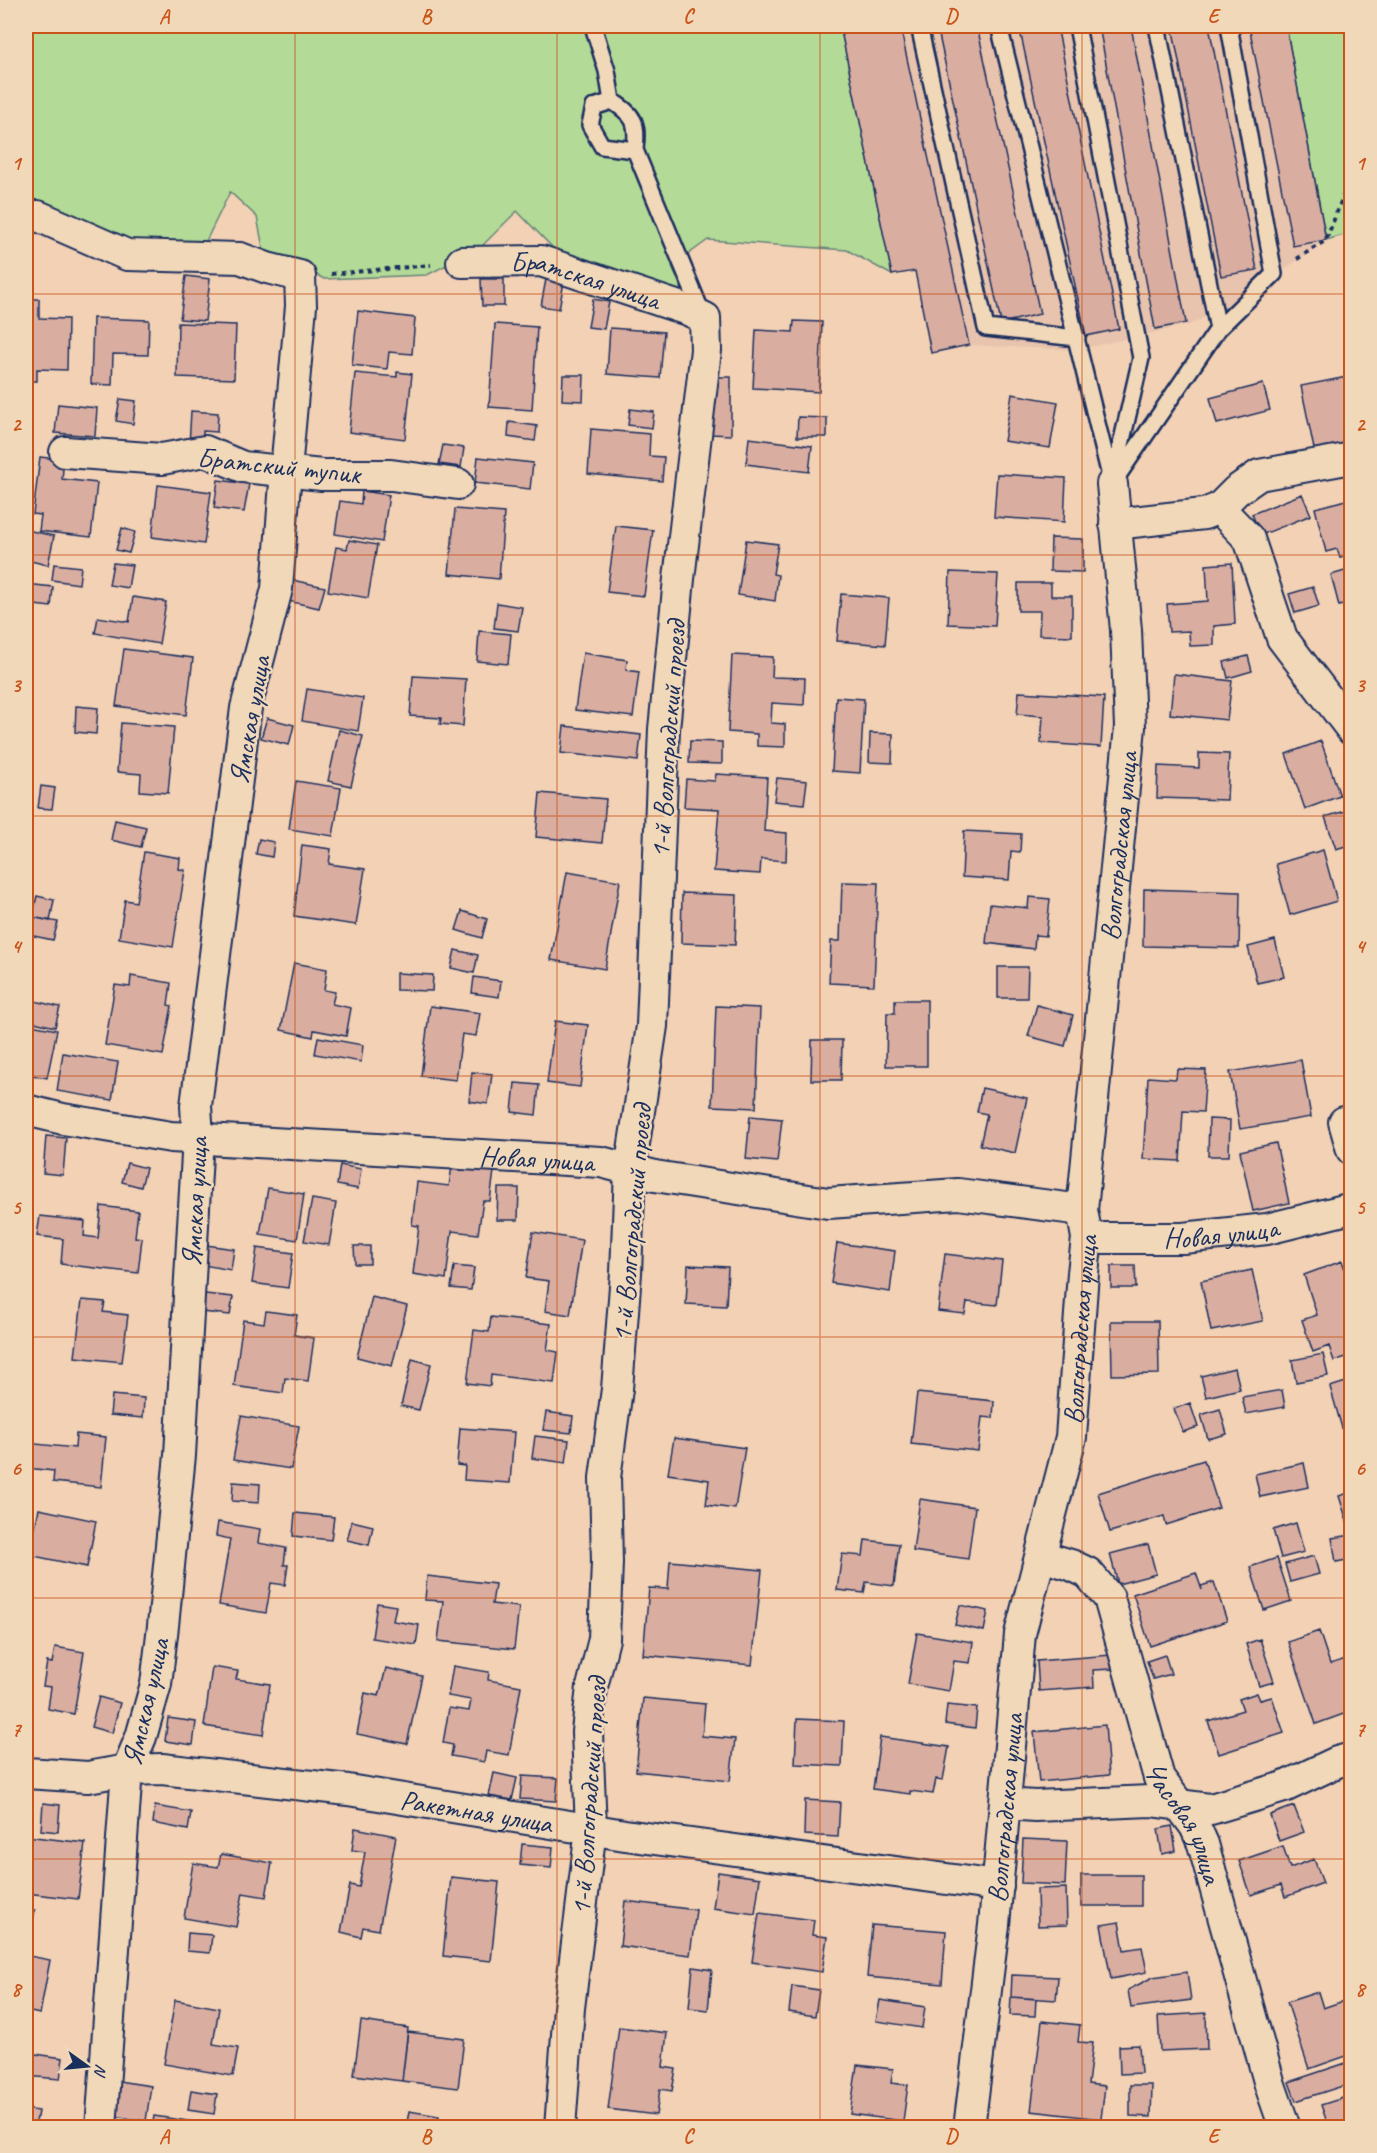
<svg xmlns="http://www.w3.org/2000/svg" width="1377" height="2153" font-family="Caveat,sans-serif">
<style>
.built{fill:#e8c3ad}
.green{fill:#b3da96;stroke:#67847a;stroke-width:1.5}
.building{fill:#daada1;stroke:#1b2f5e;stroke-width:1.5}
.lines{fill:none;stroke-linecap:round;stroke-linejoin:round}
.lane-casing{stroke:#1b2f5e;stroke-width:20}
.street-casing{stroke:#1b2f5e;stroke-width:34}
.path{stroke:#1b2f5e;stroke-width:4;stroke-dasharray:4.5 4.5;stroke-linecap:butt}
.lane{stroke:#f1d8b9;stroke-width:15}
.street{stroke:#f1d8b9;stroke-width:30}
.grid{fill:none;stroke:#c95318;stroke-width:1.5;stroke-opacity:0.55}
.labels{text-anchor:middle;stroke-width:5;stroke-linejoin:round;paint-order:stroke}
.street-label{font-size:28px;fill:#1b2f5e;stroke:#f1d8b9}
.neatline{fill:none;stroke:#c95318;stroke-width:2}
.grid-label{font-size:20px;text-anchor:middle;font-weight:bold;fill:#c95318}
</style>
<rect width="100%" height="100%" fill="#f3d1b5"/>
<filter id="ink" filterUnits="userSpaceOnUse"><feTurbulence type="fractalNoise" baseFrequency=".0167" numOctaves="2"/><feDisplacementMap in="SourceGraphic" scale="12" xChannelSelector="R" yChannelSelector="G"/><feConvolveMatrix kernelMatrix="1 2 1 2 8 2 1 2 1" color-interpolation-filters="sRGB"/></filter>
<g filter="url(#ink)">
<path class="built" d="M840 26H1286L1326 240 1239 301 1189 325 1075 350 969 345 931 353 915 271 892 275Z"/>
<path class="green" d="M26 26H840L892 275 847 250 708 240 672 266 684 295 555 250 517 211 480 248 427 275 324 279 303 267 265 258 257 217 230 192 204 245 141 249 26 203Z
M1286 26H1351V233L1326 240Z"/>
<path class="building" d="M840 26H900L969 345 931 353 915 271 892 275Z
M937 26H977L1040 314 1001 323Z
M1019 26H1057L1119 329 1086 336Z
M1099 26H1131L1186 323 1155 329Z
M1172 26H1209L1257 270 1221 276Z
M1249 26H1286L1326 240 1293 246Z
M186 276 210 279 205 321 180 319Z
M481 279H504V306H482Z
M546 279 564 282 559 309 541 306Z
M26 299H39V318L68 319 67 370 37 369V381H26Z
M593 299 609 302 604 329 588 327Z
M358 311 415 318 412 354 389 352 387 369 352 365Z
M93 318 149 320 148 355 113 354 112 385 91 384Z
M794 321 822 322 819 392 753 388 756 330 793 332Z
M178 323 236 325 234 379 177 377Z
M495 324 537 327 532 410 489 407Z
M610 328 664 332 660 378 607 374Z
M397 372 412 374 405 439 349 432 355 373 397 377Z
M563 375H584L583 401 562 400Z
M1352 376V442L1314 449 1301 386Z
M711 377H731V435L711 434Z
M1263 384 1270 410 1217 424 1210 398Z
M1012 394 1058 402 1050 448 1004 441Z
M120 399 136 401 133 424 116 421Z
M58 404 97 408 95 436 55 433Z
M630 409 654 412 652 428 628 425Z
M191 411 218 413 217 432 203 431V446H189Z
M798 417 827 418V437H797Z
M509 422 537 426 535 441 508 437Z
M591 429 650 434 649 456 664 457 662 481 588 474Z
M749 438 812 446 809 472 746 464Z
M443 445 464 448 461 467 439 464Z
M40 457 64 460 62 479 97 483 91 537 39 531 41 515 33 514Z
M478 457 533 463 530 489 475 483Z
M997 474 1066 478 1064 522 994 517Z
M218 480 249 484 244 512 214 508Z
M158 485 211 492 204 544 152 537Z
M362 491 389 495 382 542 335 534 340 501 361 504Z
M1302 494 1311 515 1261 535 1252 514Z
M1346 500 1352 523V555L1340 558 1337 549 1326 552 1315 508Z
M455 509 504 513 499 579 449 574Z
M616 526 653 530 644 596 607 592Z
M122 528 135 532 129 553 116 550Z
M27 530 54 536 48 565 26 560Z
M1051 538 1083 539V572L1050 571Z
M349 540 377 545 368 598 328 591 336 547 347 549Z
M746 540 778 544 773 574 778 575 775 601 738 595Z
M113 563 132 565 128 588 109 585Z
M1232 563 1235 624 1214 626V645L1190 646 1189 631 1169 632 1167 604 1208 601 1206 565Z
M54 564 81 567 79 584 52 580Z
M1352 569V603L1339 606 1331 575Z
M950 572 998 574 995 626 948 624Z
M292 580 325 587 319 608 288 601Z
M1018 583H1051V596H1072V636L1039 635 1040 611H1018Z
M26 584 53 587 51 607 26 604Z
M1313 587 1319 606 1295 613 1289 594Z
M841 594 889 598 885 645 837 641Z
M133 597 166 602 159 644 95 633 98 617 129 622Z
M497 603 522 607 518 631 494 628Z
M479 631 511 634 508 664 477 661Z
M124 649 193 658 186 715 116 706Z
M583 653 627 660 626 670 639 672 633 717 575 710Z
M732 655 773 657 772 677 805 678 804 705 772 703 771 723 785 724V747L757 746V734L728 732Z
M1248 656 1252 671 1228 678 1224 662Z
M1174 674 1232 681 1227 720 1170 714Z
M413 676 466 679 463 726 440 724 441 718 410 716Z
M307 689 363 698 358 731 302 721Z
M1019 692 1104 697 1101 747 1041 743 1043 716 1017 714Z
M836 697 864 699 860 773 832 771Z
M76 706 98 708 96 734 75 732Z
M267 718 294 725 289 745 261 738Z
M121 723 174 727 168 793 140 791 141 774 117 772Z
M564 726 641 735 638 761 561 753Z
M339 730 363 736 351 786 328 781Z
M870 733 893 734 892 763 869 762Z
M690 741 722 742V764L689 763Z
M1321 741 1340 796 1305 809 1286 754Z
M1199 753 1229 754 1227 800 1157 798 1158 766 1199 768Z
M716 774 767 777 764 831 787 833 786 861 761 859 760 874 714 871 719 809 684 807 686 779 715 781Z
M777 778 807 781 804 804 774 801Z
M296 781 341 788 333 836 289 829Z
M41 786 55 788 52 809 38 808Z
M540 793 606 799 602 843 536 837Z
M1352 809V844L1336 849 1325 817Z
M115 820 146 827 141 847 111 840Z
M964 831 1021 834 1020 852 1011 851 1009 880 962 877Z
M259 839 274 842 272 857 256 854Z
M302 845 331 849 329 864 365 869 356 925 294 916Z
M1323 850 1337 901 1290 915 1276 864Z
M144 852 180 858 179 869 185 870 173 947 119 938 125 900 136 902Z
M567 872 620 881 605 969 551 960Z
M842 882 878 883 874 985 829 983 831 941H840Z
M1144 889 1240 892 1239 948 1143 946Z
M682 893 737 895 735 945 681 943Z
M37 896 54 900 50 921 32 917Z
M1029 897 1050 899 1046 936 1035 935 1034 949 986 943 990 904 1028 908Z
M462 911 487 919 482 938 456 930Z
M32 917 58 922 53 940 29 935Z
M1275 940 1284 977 1257 983 1248 947Z
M455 950 478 955 474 973 451 968Z
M294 963 327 969 324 990 335 992 332 1004 351 1008 346 1036 314 1030 313 1037 281 1030Z
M998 967H1028L1027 998H998Z
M396 973 433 975 432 991 396 990Z
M131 976 171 983 168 1005 172 1006 163 1055 105 1045 115 985 130 987Z
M474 977 501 981 499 997 472 993Z
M26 999 60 1007 55 1027 26 1020Z
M895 1000H927V1066H886L887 1013H895Z
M1037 1005 1073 1015 1065 1046 1028 1036Z
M430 1006 480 1013 476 1036 462 1034 456 1080 421 1076Z
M716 1006 760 1008 756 1108 712 1106Z
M555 1021 588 1025 580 1087 547 1083Z
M26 1024 57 1030 47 1078 26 1074Z
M318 1037 363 1045 361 1062 315 1054Z
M812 1040H842L841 1080H811Z
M63 1053 118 1062 112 1100 57 1091Z
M1301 1060 1311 1117 1240 1129 1230 1072Z
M1352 1060V1081L1345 1062Z
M1177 1069 1206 1070 1203 1112 1183 1111 1180 1161 1143 1159 1148 1077 1176 1079Z
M472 1072 492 1074 488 1104 469 1101Z
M515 1083 539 1085 536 1115 512 1112Z
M982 1088 1027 1098 1015 1153 980 1145 987 1114 977 1112Z
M750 1116 782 1119 777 1162 746 1159Z
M1209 1119 1230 1120 1229 1156H1208Z
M46 1136 66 1138 63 1175 43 1173Z
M1276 1143 1289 1203 1253 1211 1240 1151Z
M127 1163 146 1168 141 1187 122 1182Z
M340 1165 361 1169 358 1189 337 1185Z
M452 1166 494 1171 490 1201H483L478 1234 452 1231 446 1279 413 1274 419 1226 412 1225 417 1182 449 1186Z
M268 1188 304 1194 297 1240 260 1234Z
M498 1188H519L518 1220H497Z
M312 1199 336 1203 329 1245 304 1241Z
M101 1206 138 1211 135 1237 142 1238 138 1273 61 1264 63 1239 37 1236 40 1216 85 1221 84 1236 98 1238Z
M533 1232 582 1240 570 1315 545 1311 549 1281 526 1278Z
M837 1243 895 1251 890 1292 831 1283Z
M206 1245 234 1249 231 1270 203 1265Z
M354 1246H370V1264H355Z
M257 1248 293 1253 288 1288 252 1283Z
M945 1254 1002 1261 997 1305 967 1302 965 1314 938 1311Z
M1342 1261 1352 1288V1355L1334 1361 1329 1346 1313 1352 1302 1320 1317 1315 1304 1275Z
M688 1265 728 1267 726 1306 686 1304Z
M454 1266 474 1268 471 1290 451 1288Z
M1111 1266H1135L1136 1288H1111Z
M1252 1270 1263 1321 1211 1331 1201 1281Z
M205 1294 233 1297 230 1315 202 1312Z
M372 1297 407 1306 392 1366 357 1357Z
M82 1300 105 1302 103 1312 128 1315 122 1362 75 1357Z
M266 1311 297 1315 294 1335 314 1338 308 1381 285 1378 283 1393 234 1386 243 1320 264 1323Z
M491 1317 551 1324 547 1350 558 1352 554 1383 491 1375 490 1386 467 1383 474 1330 489 1332Z
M1111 1321H1158L1159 1374 1112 1375Z
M1323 1354 1328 1376 1296 1382 1292 1360Z
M412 1359 431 1364 419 1410 401 1406Z
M1235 1368 1240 1389 1206 1397 1201 1376Z
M1352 1380V1433L1344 1435 1330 1387Z
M1282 1390 1285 1407 1246 1414 1242 1397Z
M917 1393 994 1401 993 1418 982 1417 978 1451 911 1444Z
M112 1395 144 1398 143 1418 110 1415Z
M1190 1403 1198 1427 1183 1432 1174 1409Z
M1220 1409 1227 1434 1208 1439 1201 1415Z
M546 1412 573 1416 571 1433 543 1430Z
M241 1416 299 1426 291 1469 233 1460Z
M460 1428 514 1432 510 1483 464 1480 465 1466 457 1465Z
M76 1434 106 1437 101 1487 53 1482 54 1471 26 1468V1443L75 1448Z
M535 1436 569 1440 566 1463 532 1458Z
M674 1438 745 1448 735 1509 706 1505 709 1480 668 1474Z
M1204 1460 1219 1508 1166 1525 1164 1516 1110 1532 1098 1493Z
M1304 1463 1309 1487 1260 1497 1255 1474Z
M233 1482 260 1484 259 1503 232 1501Z
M1352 1492V1523L1348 1524 1339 1496Z
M920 1499 975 1507 968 1559 913 1551Z
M39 1509 96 1521 87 1567 29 1555Z
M295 1513 334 1517 331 1540 293 1536Z
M352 1521 373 1526 369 1545 347 1540Z
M218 1522 260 1529 258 1543 286 1548 284 1565H288L285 1585 271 1583 266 1613 219 1605 230 1539 216 1536Z
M1296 1523 1304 1552 1281 1558 1273 1530Z
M1352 1535V1559L1336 1562 1332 1538Z
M865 1540 899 1544 894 1586 866 1582 864 1593 837 1590 842 1554 863 1556Z
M1148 1544 1156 1574 1118 1584 1110 1554Z
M1314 1556 1319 1574 1290 1582 1285 1564Z
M1277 1558 1291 1601 1264 1610 1250 1567Z
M670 1561 762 1570 752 1665 643 1655 649 1588 668 1589Z
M1196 1573 1202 1590 1201 1586 1214 1582 1227 1621 1150 1646 1133 1594Z
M427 1576 495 1584 492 1604 519 1607 514 1649 438 1641 443 1601 425 1600Z
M377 1603 396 1606 393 1621 419 1625 416 1645 372 1638Z
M960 1605 988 1611 984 1631 955 1625Z
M1319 1631 1330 1664 1352 1657V1711L1316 1724 1288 1642Z
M917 1633 973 1642 970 1663 954 1661 949 1691 908 1684Z
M1260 1639 1274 1682 1259 1686 1246 1644Z
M55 1647 84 1652 74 1714 48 1709 51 1687 43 1686 47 1662 52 1663Z
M1111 1655 1113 1669 1093 1670 1094 1687 1039 1691 1037 1661Z
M1165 1655 1171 1674 1153 1679 1147 1661Z
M453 1666 489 1672 488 1680 521 1686 509 1755 486 1751 484 1762 451 1756 453 1745 443 1743 449 1708 469 1711 471 1700 448 1696Z
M212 1667 238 1671 236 1679 270 1684 263 1735 204 1726Z
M386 1668 422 1676 407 1744 357 1734 365 1693 379 1696Z
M1257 1693 1260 1700 1272 1697 1284 1733 1219 1754 1208 1721 1243 1710 1239 1699Z
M99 1697 120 1703 112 1733 91 1727Z
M643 1698 705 1704 702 1736 735 1739 730 1781 636 1771Z
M947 1705 977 1708 975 1728 945 1724Z
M168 1718 196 1722 193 1745 165 1741Z
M797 1719 844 1721 842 1766 795 1764Z
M1105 1725 1109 1775 1039 1782 1034 1732Z
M880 1737 949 1747 943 1780 936 1779 933 1794 910 1791V1794L873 1789Z
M494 1773 517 1778 512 1800 489 1796Z
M522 1776 558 1778 556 1801 520 1799Z
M805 1800 840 1802 838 1837 804 1835Z
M43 1803 60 1805 58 1832 41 1830Z
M155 1806 191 1812 188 1830 153 1823Z
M1294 1806 1304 1832 1279 1841 1270 1815Z
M1172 1826 1176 1851 1162 1854 1158 1829Z
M355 1828 396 1836 379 1930 363 1927 361 1937 341 1932 350 1885 359 1887 365 1852 352 1850Z
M26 1836 85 1843 78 1899 26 1893Z
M1023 1839 1067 1841 1065 1885 1021 1883Z
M522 1844 553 1847 551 1868 520 1865Z
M1283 1846 1290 1868 1314 1859 1323 1883 1285 1897 1281 1885 1251 1895 1239 1861Z
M221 1854 272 1863 266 1897 243 1893 236 1927 184 1918 193 1863 218 1867Z
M718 1872 760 1878 755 1914 713 1908Z
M1081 1875H1141V1906H1081Z
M451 1877 499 1882 491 1961 443 1956Z
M1066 1888 1067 1925 1038 1926 1037 1889Z
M625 1901 696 1910 690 1955 620 1946Z
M26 1908 35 1910 29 1940H26Z
M759 1913 814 1920 812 1935 827 1937 822 1972 752 1962Z
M1119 1922 1124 1950 1142 1947 1147 1972 1111 1979 1101 1925Z
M872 1925 946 1931 942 1984 867 1977Z
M188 1933 212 1935 210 1953 187 1951Z
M26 1944 30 1945 29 1956 50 1960 40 2014 26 2011Z
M693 1967 712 1970 708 2010 689 2008Z
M1187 1972 1191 2000 1131 2008 1128 1990 1153 1977Z
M1012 1975 1058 1977 1056 2000 1011 1997Z
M792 1986 819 1990 815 2016 789 2012Z
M1318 1992 1323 2008 1352 1998V2054L1309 2069 1287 2002Z
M1011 1997 1036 1999 1035 2016 1010 2015Z
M175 2000 219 2008 213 2044 238 2048 233 2076 164 2064Z
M880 2000 925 2007 922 2028 876 2021Z
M1206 2013 1207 2049 1160 2051 1158 2016Z
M361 2021 408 2028 402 2081 354 2075Z
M1042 2021 1080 2025 1078 2042 1093 2043 1088 2084 1105 2086 1101 2119 1031 2111Z
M619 2027 667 2033 663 2067 676 2069 672 2091 660 2089 656 2115 608 2109Z
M408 2032 464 2039 458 2088 402 2081Z
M1139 2045 1141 2073 1120 2074 1119 2046Z
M28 2053 63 2058 60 2079 26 2076Z
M1349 2062 1352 2069V2083L1296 2101 1289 2082Z
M857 2065 893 2069 891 2083 908 2085 903 2121 850 2114Z
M118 2081 151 2086 146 2121 113 2116Z
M1130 2085H1152L1151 2117 1130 2116Z
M191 2090 217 2094 214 2114 188 2110Z
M1352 2095V2128H1329L1321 2105Z
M26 2109 38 2111 35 2128H26Z
M409 2111 439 2116 437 2126 446 2128H406Z
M154 2116 194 2122V2128H152Z"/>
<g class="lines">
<g class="lane-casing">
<path id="lane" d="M593 26 607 71 612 101
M919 26 986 328 1077 338
M999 26 1112 484
M1077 26 1141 358 1114 475
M635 150 602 146 590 125 594 107 612 101C635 116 638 122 635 150L702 313
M1218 329 1274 274 1229 26
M1112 484 1218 329 1157 26"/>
</g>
<g class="street-casing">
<g id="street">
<path d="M38 216 127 255 240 258 267 268 300 276 301 306 286 470 277 589 246 708 196 1106 198 1137 180 1455 163 1626 156 1684 141 1737 127 1770 101 2128"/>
<path id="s1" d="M462 262 541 261 688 310 705 318 706 350 679 579 664 729 652 1026 630 1170 626 1273 617 1389 605 1478 607 1562 604 1639 592 1687 587 1732 591 1829 569 2008 560 2128"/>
<path d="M65 452 162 459 205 451 243 467 322 475H391L458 484"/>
<path d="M1219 508 1249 539 1282 638 1352 730"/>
<path d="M1115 524 1204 514 1219 508 1236 491 1259 475 1352 458"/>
<path id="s2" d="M26 1110 63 1119 171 1137 601 1162 655 1176 828 1203 958 1194 1082 1210"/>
<path d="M1344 1122 1352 1150"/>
<path id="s3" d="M1087 1238H1183L1267 1229 1352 1208"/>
<path id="s4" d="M1041 1556 1071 1565 1088 1573 1109 1598 1159 1778 1195 1826 1203 1844 1270 2085 1285 2128"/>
<path id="s5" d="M26 1773 88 1777 127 1770 162 1769 348 1790 625 1835 998 1886"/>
<path d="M1006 1804 1035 1806 1150 1801 1211 1809 1284 1787 1337 1762 1352 1758"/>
<path id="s6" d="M969 2128 994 1925 1020 1634 1071 1437 1083 1273 1087 1238 1082 1210 1130 727 1126 630 1112 484"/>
</g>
</g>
<path class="path" d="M1297 259 1326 240 1352 173
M331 274 431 265"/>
<use href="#lane" class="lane"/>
<use href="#street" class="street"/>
</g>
</g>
<path class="grid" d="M295 26V2128M557 26V2128M820 26V2128M1082 26V2128M26 294H1352M26 555H1352M26 816H1352M26 1076H1352M26 1337H1352M26 1598H1352M26 1859H1352"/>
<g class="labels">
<g class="street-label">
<text dy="10" stroke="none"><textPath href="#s1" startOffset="126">Братская улица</textPath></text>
<text transform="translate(279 465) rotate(6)" y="10">Братский тупик</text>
<text transform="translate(249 720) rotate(-80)" y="10">Ямская улица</text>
<text transform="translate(667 739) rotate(-86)" y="10">1-й Волгоградский проезд</text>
<text dy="10" stroke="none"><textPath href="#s6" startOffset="1294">Волгоградская улица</textPath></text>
<text dy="10" stroke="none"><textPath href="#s2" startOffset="514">Новая улица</textPath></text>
<text transform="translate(194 1202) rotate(-87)" y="10">Ямская улица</text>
<text transform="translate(631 1223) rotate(-85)" y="10">1-й Волгоградский проезд</text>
<text dy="10" stroke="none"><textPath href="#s3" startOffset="134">Новая улица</textPath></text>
<text dy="10" stroke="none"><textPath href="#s6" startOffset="808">Волгоградская улица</textPath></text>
<text transform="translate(145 1702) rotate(-77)" y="10">Ямская улица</text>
<text transform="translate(588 1796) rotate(-86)" y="10">1-й Волгоградский проезд</text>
<text dy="10" stroke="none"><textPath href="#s6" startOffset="322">Волгоградская улица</textPath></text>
<text dy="10" stroke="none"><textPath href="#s5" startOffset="454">Ракетная улица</textPath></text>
<text dy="10" stroke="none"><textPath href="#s4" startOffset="322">Часовая улица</textPath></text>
</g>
</g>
<rect width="1377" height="2153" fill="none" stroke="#f1d8b9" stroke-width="66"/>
<g transform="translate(87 2066) rotate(105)" stroke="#f1d8b9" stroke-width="4.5" paint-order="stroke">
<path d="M0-4.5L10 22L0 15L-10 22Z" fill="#1b2f5e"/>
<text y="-9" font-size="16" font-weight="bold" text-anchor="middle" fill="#1b2f5e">N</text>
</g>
<rect x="33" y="33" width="1311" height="2087" class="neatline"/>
<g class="grid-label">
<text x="164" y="23">A</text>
<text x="426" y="23">B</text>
<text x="688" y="23">C</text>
<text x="951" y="23">D</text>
<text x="1213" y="23">E</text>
<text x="16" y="170">1</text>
<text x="1360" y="170">1</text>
<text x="16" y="431">2</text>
<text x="1360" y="431">2</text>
<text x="16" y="692">3</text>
<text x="1360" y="692">3</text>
<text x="16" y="953">4</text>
<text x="1360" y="953">4</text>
<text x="16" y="1214">5</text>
<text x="1360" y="1214">5</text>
<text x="16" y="1475">6</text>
<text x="1360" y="1475">6</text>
<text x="16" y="1736">7</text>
<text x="1360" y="1736">7</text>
<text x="16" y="1996">8</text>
<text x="1360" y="1996">8</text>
<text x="164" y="2143">A</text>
<text x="426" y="2143">B</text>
<text x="688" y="2143">C</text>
<text x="951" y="2143">D</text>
<text x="1213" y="2143">E</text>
</g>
</svg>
